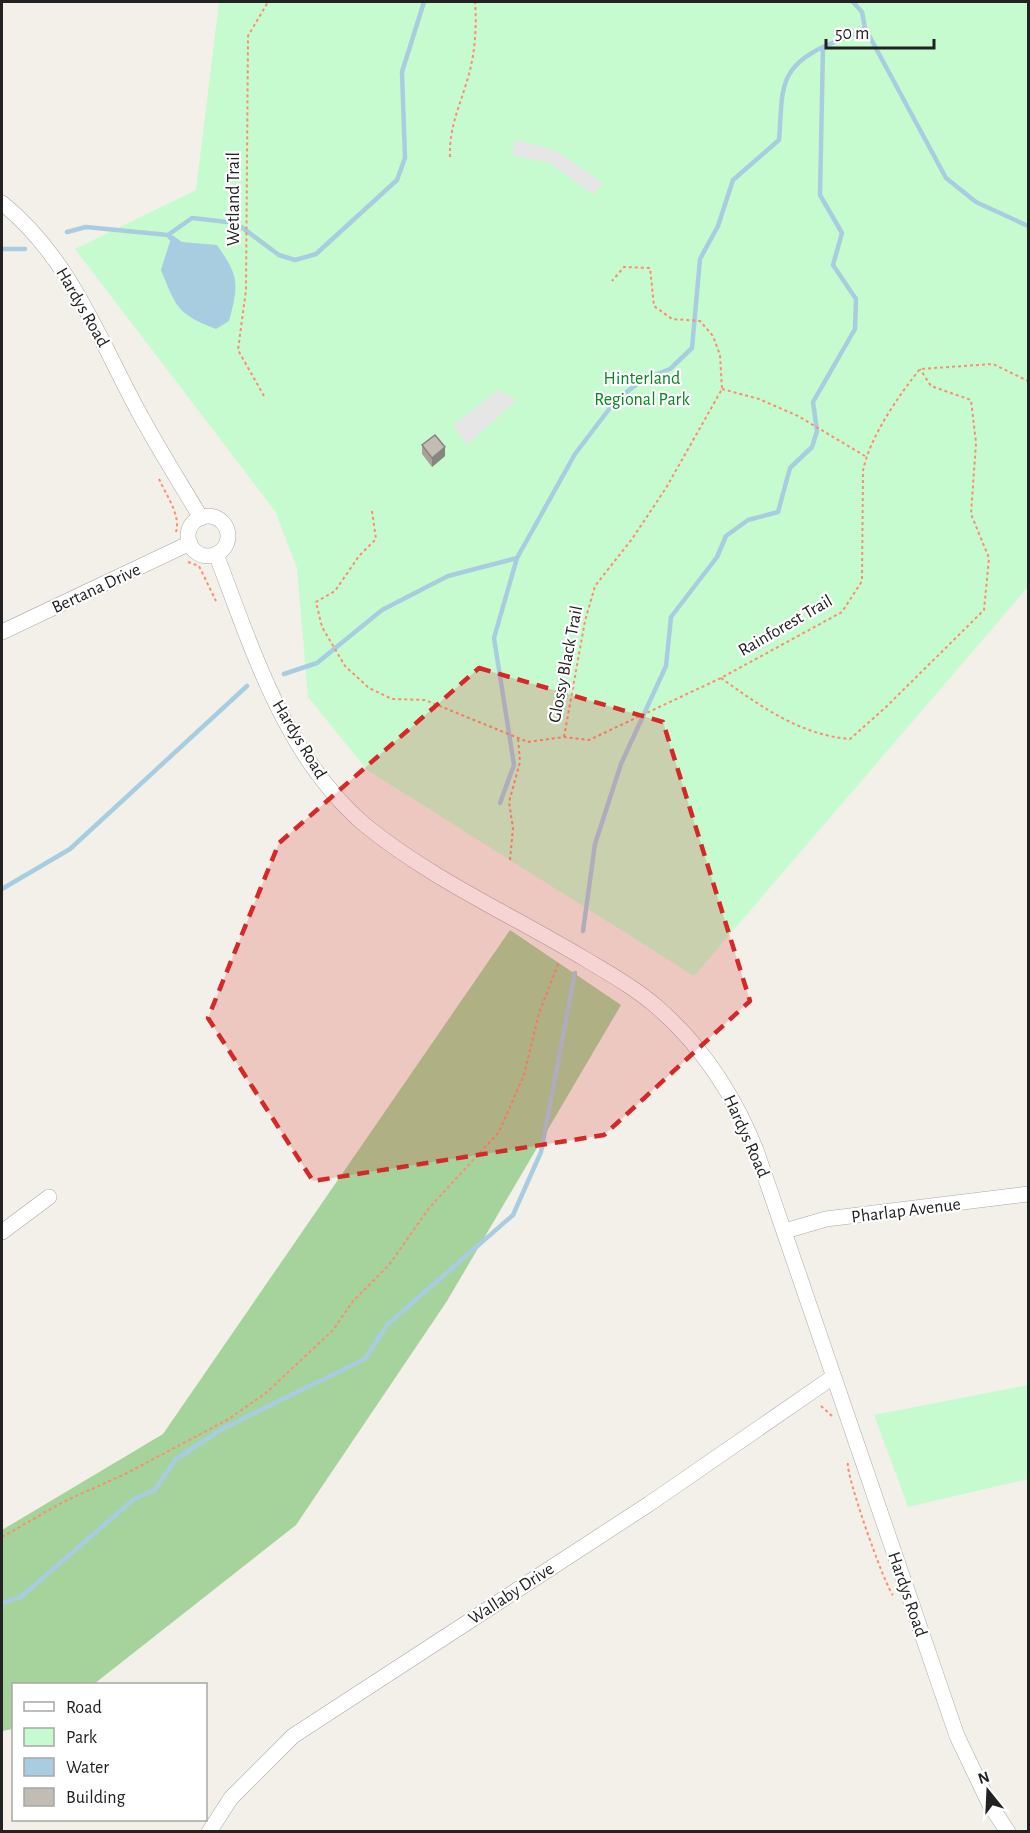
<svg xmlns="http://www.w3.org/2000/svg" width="1030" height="1833" font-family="'Alegreya Sans',sans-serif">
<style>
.forest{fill:#a6d29c}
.park{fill:#c6fbd0}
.parking{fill:#e6e6e6}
.water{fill:#a8cde0}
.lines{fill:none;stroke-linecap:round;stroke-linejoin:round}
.stream{stroke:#a8cde0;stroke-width:4.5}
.street-casing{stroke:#a9a9a9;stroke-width:16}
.path{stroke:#fd8d6e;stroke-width:2;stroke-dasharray:3 3;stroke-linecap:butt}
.street{stroke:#fff;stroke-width:15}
.wall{fill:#a8a29b}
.shaded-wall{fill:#88847e}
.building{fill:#c3bcb4;stroke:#88847e;stroke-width:1.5}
.marked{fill:#d62828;fill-opacity:0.2;stroke:#d62828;stroke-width:4.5;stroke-dasharray:12 8;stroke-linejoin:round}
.labels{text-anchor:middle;stroke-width:4.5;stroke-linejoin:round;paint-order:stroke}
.street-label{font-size:18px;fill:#222;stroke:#fff}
.park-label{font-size:18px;fill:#098622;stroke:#fff}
</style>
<rect width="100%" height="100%" fill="#f2f0e8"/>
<path class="forest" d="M510 930 621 1005 447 1301 296 1525 94 1684H14L13 1729 2 1731V1530L163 1434Z"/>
<path class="park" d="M219 2H1028V587L694 976 367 770 308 697 297 568 275 511 75 249 196 190Z
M1028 1385V1479L908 1507 874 1415Z"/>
<path class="parking" d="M515 140 555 150 603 183 593 195 550 163 512 155Z
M498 390 517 400 467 445 453 425Z"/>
<path class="water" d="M172 235 182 242 217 245C239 276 239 284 229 321L216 329C177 314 176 307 161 270Z"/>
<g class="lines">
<path class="stream" d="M853 2 862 12 865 28 946 178 976 202 1028 226
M67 232 86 227 168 235 175 243
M168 235 192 218 236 223 279 255 295 260 316 254 397 180 405 158 402 72 424 2
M2 249H25
M284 674 317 663 382 610 448 576 517 558
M500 803 514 765 494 638 517 558 575 454 616 400 644 379 670 369 692 348 700 259 718 226 733 180 779 140C783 94 776 69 823 47 837 40 851 38 865 28
M2 889 70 849 247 686
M583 931 595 844 621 764 666 666 671 617 717 557 726 536 748 520 778 512 790 468 812 447 817 431 813 402 855 329 856 299 833 265 842 233 820 195 823 47
M2 1603 21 1597 134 1499 155 1490 175 1460 222 1429 365 1359 387 1325 513 1215 541 1152 575 973"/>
<g class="street-casing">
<path id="street" d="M2 203C68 256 97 334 136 407 156 445 179 481 201 518
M188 536a20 20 0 1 1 40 0a20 20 0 1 1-40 0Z
M216 554C252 648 285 757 365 825 431 879 512 915 585 959 610 974 635 988 657 1007 702 1046 734 1095 756 1150L957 1736 990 1805 1008 1832
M2 632 190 543
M785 1231 826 1219 1028 1194
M2 1232 49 1197
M209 1832 231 1798 293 1736 649 1504 833 1377"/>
</g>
<path class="path" d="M450 157C449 128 459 108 467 81 475 55 477 28 475 2
M722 389 759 399 798 416 865 456
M264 396 238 350 246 290 248 36 268 2
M159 479C166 495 181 515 176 532
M372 511 376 539 359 556 335 591 316 602 322 627 345 666 369 688 392 699 425 700 528 742 564 737 589 740 721 678 842 612 862 581 863 471C869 438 899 395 920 369L993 364 1028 381
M188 562 199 566 216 601
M721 678C760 706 800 735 850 739L886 707 984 610 989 558 971 514 976 443 971 400 931 386 920 369
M564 737 585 621 595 586 632 539 666 488 722 389 720 355 713 336 700 321 672 319 654 306 650 268 624 267 612 281
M510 860 513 828 509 802 520 762 518 738
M821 1406 832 1416
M848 1463C845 1473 885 1587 893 1595
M2 1537 63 1502 125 1474 227 1420 266 1393 333 1330 353 1301 389 1265 429 1208 499 1132 524 1075 539 1013 559 962"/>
<use href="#street" class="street"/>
</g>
<path class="wall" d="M422 445 445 456 432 467 422 454Z"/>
<path class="shaded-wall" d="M445 447V456L432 467V458Z"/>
<path class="building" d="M435 435 445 447 432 458 422 445Z"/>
<path class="marked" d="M479 668 663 722 750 1001 604 1135 313 1181 208 1018 279 843Z"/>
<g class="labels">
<g class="street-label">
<text transform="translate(233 199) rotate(-90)" y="6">Wetland Trail</text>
<text transform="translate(83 307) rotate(60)" y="6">Hardys Road</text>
<text transform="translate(96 588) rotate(-25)" y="6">Bertana Drive</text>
<text transform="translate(785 625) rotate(-30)" y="6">Rainforest Trail</text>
<text transform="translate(565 664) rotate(-79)" y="6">Glossy Black Trail</text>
<text transform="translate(300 739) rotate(59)" y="6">Hardys Road</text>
<text transform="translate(747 1136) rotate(66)" y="6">Hardys Road</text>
<text transform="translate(906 1210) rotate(-7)" y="6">Pharlap Avenue</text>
<text transform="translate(511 1593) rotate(-33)" y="6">Wallaby Drive</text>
<text transform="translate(908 1594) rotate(71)" y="6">Hardys Road</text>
</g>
<g class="park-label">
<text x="642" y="384">Hinterland<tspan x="642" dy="21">Regional Park</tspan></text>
</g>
</g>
<rect width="1030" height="1833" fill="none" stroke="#222222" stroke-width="6"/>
<rect x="12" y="1683" width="195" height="138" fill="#ffffff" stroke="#a7a7a7" stroke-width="1.5"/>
<rect x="24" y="1702" width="30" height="9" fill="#ffffff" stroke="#a7a7a7" stroke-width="1.5"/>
<text x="66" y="1713" font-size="18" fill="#222222">Road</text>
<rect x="24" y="1728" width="30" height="18" fill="#c6fbd0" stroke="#a7a7a7" stroke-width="1.5"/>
<text x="66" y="1743" font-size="18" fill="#222222">Park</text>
<rect x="24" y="1758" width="30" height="18" fill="#a8cde0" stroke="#a7a7a7" stroke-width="1.5"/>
<text x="66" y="1773" font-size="18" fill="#222222">Water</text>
<rect x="24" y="1788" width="30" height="18" fill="#c3bcb4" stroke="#a7a7a7" stroke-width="1.5"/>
<text x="66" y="1803" font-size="18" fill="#222222">Building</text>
<g transform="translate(988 1791) rotate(342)" stroke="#ffffff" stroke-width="4.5" paint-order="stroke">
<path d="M0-4.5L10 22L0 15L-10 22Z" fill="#222222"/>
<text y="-9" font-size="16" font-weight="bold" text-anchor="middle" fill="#222222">N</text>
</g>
<path d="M826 39v9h108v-9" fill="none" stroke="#222222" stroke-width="3"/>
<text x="835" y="39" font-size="18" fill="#222222" stroke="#ffffff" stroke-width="4.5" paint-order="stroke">50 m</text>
</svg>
